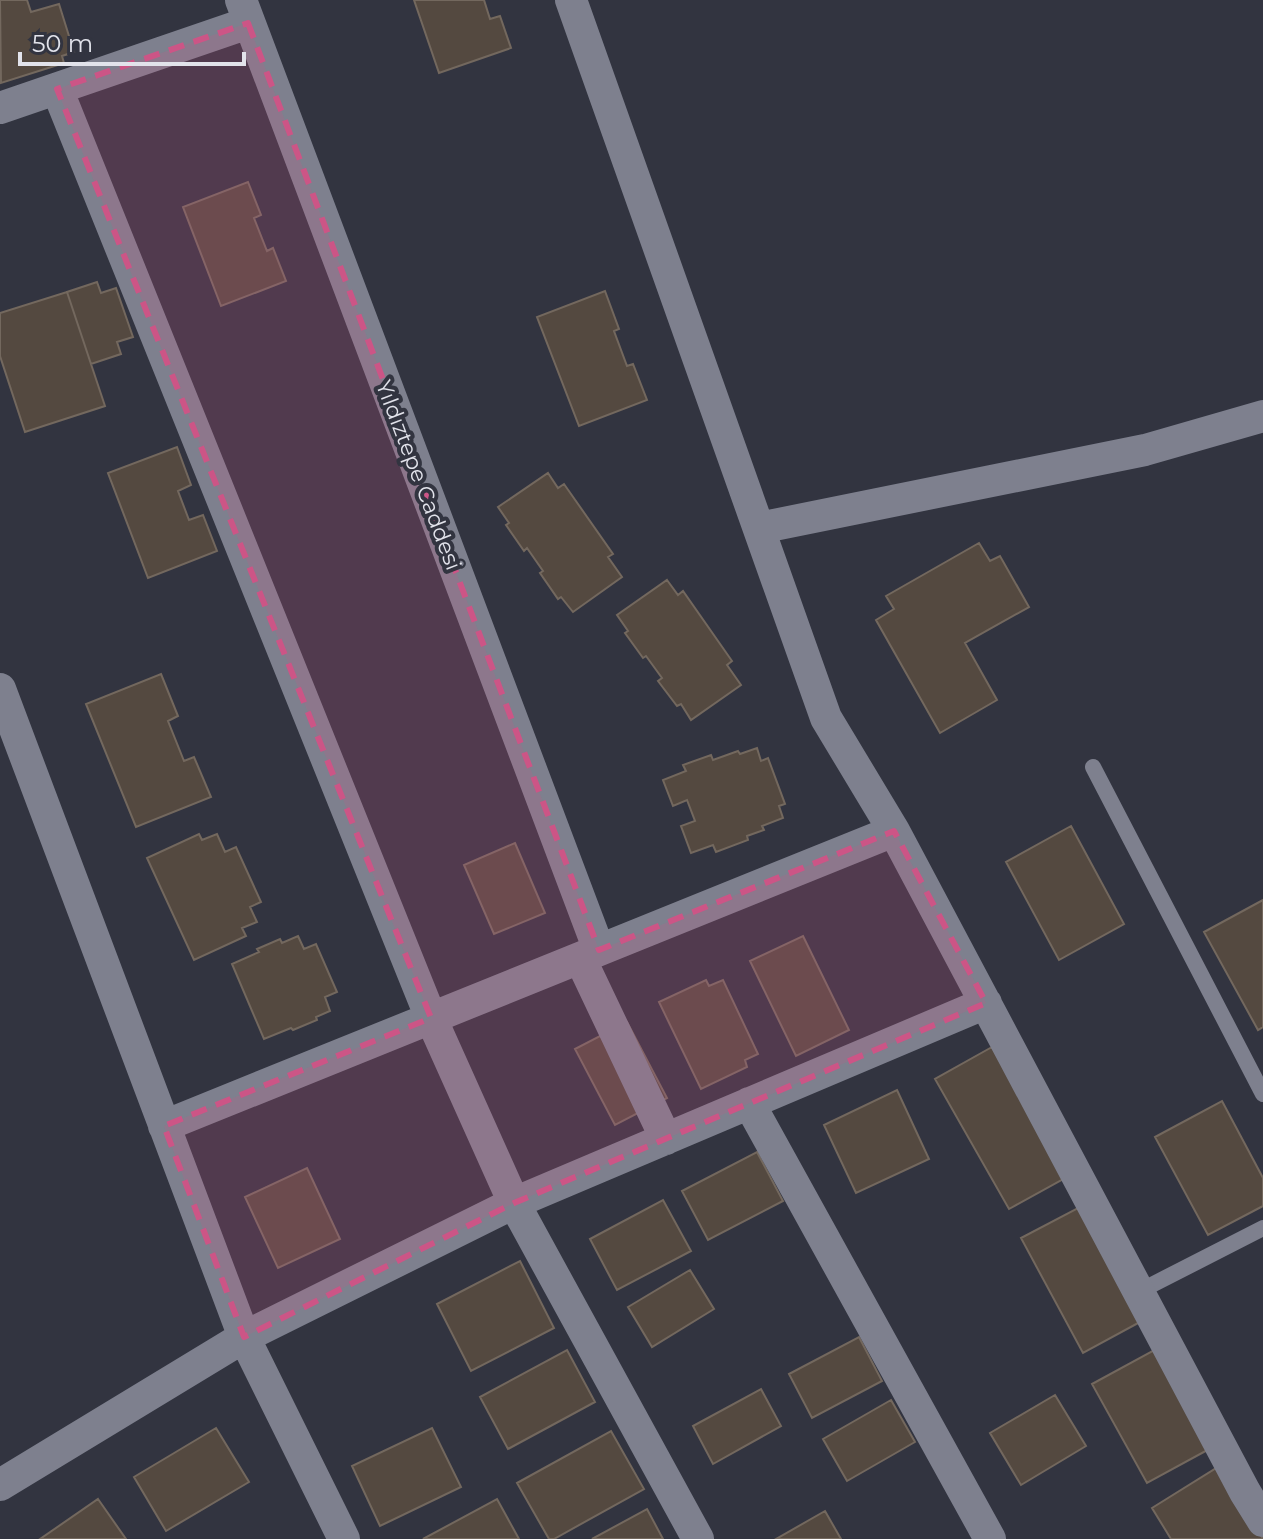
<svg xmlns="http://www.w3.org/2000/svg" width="1263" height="1539" font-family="Montserrat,sans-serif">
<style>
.building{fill:#544940;stroke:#73685e;stroke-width:2}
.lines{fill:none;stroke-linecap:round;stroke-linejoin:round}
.service{stroke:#7e808e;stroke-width:16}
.minor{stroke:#7e808e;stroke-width:32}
.marked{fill:#cc5586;fill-opacity:0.2;stroke:#cc5586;stroke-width:6;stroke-dasharray:16 10;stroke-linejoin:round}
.labels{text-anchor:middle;stroke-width:8;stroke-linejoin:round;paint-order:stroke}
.street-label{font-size:22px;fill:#e2e3eb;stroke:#323440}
</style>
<rect width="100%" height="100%" fill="#323440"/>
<path class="building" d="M0 0H27L31 12 59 4 74 52 62 56 64 63 1 83Z
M414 0H484L490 19 500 16 511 48 439 73Z
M248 182 261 215 254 218 267 251 273 248 286 281 221 306 183 207Z
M97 282 101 293 116 288 133 337 117 342 121 354 91 364 67 292Z
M605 291 619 329 614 331 627 366 633 364 647 400 579 426 537 317Z
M67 292 105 406 25 432 0 356V313Z
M177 447 191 485 178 491 189 520 203 515 217 551 148 578 108 473Z
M548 473 558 488 564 484 613 554 608 557 622 577 573 612 561 597 558 599 540 573 543 571 527 548 524 551 506 525 509 523 498 507Z
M979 543 990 561 1000 556 1029 607 965 643 997 700 940 733 876 620 894 609 886 596Z
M667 580 678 595 683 591 732 661 727 665 741 685 691 720 681 704 677 706 658 681 662 678 646 656 643 658 625 633 628 631 617 615Z
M161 674 178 716 168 721 184 761 194 757 211 797 136 827 86 704Z
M757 748 761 761 768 758 785 804 779 806 783 818 762 826 764 830 747 836 748 840 716 852 713 845 691 853 681 826 695 821 687 800 673 806 663 780 686 771 683 765 711 755 713 760 738 751 740 754Z
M1071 826 1124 924 1059 960 1006 862Z
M199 834 202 840 217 834 225 852 236 847 261 902 250 907 257 922 242 928 246 936 194 960 147 858Z
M515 843 545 913 494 934 464 865Z
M1263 900V1027L1258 1030 1204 932Z
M298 936 304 949 316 944 337 992 325 997 330 1011 316 1017 317 1020 293 1030 291 1028 264 1039 232 964 259 952 257 949 280 939 282 943Z
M803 936 849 1030 796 1056 750 961Z
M706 980 709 986 723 980 758 1054 745 1060 747 1067 701 1089 659 1002Z
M627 1022 667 1098 615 1125 575 1049Z
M992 1047 1065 1178 1009 1209 935 1079Z
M897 1090 929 1159 856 1193 824 1125Z
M1222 1101 1263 1178V1206L1208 1235 1155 1137Z
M757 1152 783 1201 708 1240 682 1191Z
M307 1168 340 1239 278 1268 245 1197Z
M663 1200 691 1251 617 1290 590 1239Z
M1078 1208 1140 1322 1083 1353 1021 1238Z
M520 1261 554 1328 471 1371 437 1304Z
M690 1270 714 1309 652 1347 628 1307Z
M859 1337 882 1381 812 1418 789 1374Z
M1158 1348 1213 1447 1147 1483 1092 1384Z
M567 1350 595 1402 508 1449 480 1397Z
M761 1389 781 1426 713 1464 693 1426Z
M1055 1395 1086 1446 1021 1485 990 1433Z
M891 1400 915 1442 847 1481 823 1439Z
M216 1428 249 1482 166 1531 134 1477Z
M432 1428 461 1487 380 1526 352 1466Z
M611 1431 644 1489 554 1539H549L517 1483Z
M1218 1467 1263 1539H1171L1152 1508Z
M98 1499 126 1539H40Z
M497 1499 519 1539H423Z
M647 1509 663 1539H592Z
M825 1511 841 1539H776Z"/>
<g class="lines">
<path class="service" d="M1093 767 1263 1094
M1138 1292 1263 1228"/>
<path class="minor" d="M241 0 599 950
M571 0 826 718 894 831
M57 89 431 1018 514 1203 698 1539
M0 108 248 23
M759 528 1145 450 1263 416
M0 689 244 1337 344 1539
M580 958 666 1139
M749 1103 990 1539
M164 1126 894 831 1245 1492 1263 1521
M0 1485 244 1337 514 1203 986 1003"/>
</g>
<path class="marked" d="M248 23 599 950 894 831 986 1003 514 1203 244 1337 164 1126 431 1018 57 89Z"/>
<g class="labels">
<g class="street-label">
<text transform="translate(419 475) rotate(69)" y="8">Yıldıztepe Caddesi</text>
</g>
</g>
<path d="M20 52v12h224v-12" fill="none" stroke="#e2e3eb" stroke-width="4"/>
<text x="32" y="52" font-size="24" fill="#e2e3eb" stroke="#323440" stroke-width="6" paint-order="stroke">50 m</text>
</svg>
